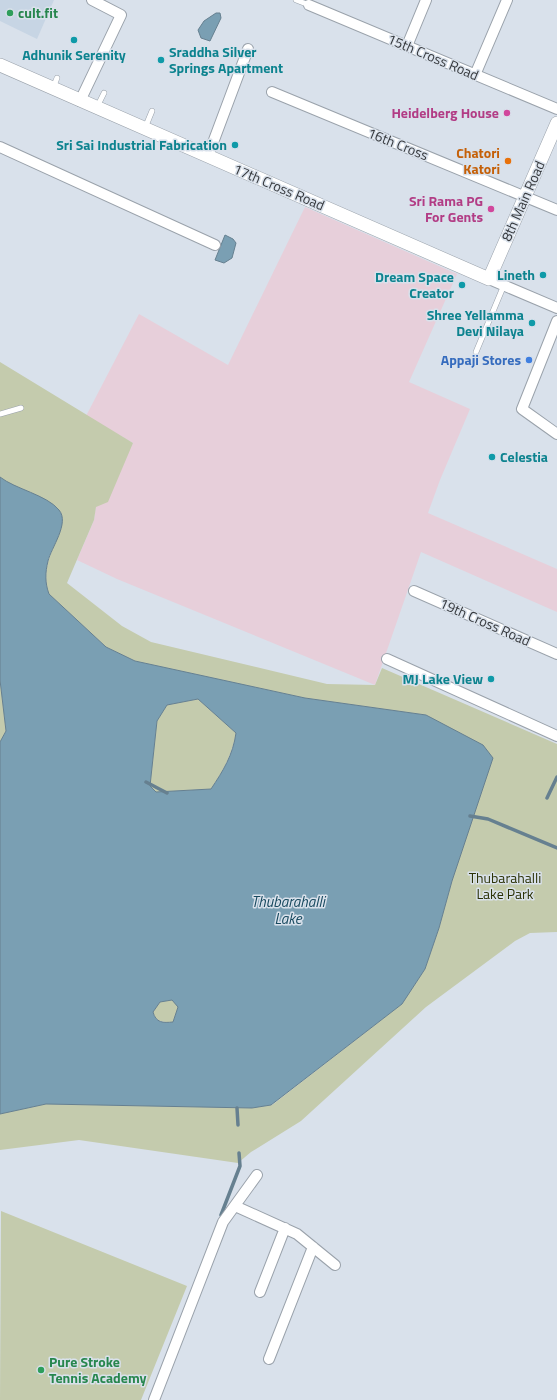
<svg xmlns="http://www.w3.org/2000/svg" width="557" height="1400" font-family="'Titillium Web',sans-serif">
<style>
.built{fill:#c7d5e4}
.industrial{fill:#e7cfda}
.green{fill:#c4cbad}
.water{fill:#7a9fb3;stroke:#668090;fill-rule:evenodd}
.lines{fill:none;stroke-linecap:round;stroke-linejoin:round}
.stream{stroke:#668090;stroke-width:3.5}
.service-casing{stroke:#9aa2ab;stroke-width:6}
.minor-casing{stroke:#9aa2ab;stroke-width:12}
.tertiary-casing{stroke:#9aa2ab;stroke-width:14}
.service{stroke:#fff;stroke-width:5}
.minor{stroke:#fff;stroke-width:10}
.tertiary{stroke:#fff;stroke-width:13}
.leisure-dot{fill:#2e9e5b;stroke:#d9e1eb;stroke-width:1.5}
.culture-dot{fill:#0f9aa8;stroke:#d9e1eb;stroke-width:1.5}
.hotel-dot{fill:#d1479c;stroke:#d9e1eb;stroke-width:1.5}
.food-dot{fill:#e8710a;stroke:#d9e1eb;stroke-width:1.5}
.shop-dot{fill:#3f7fe0;stroke:#d9e1eb;stroke-width:1.5}
.labels{text-anchor:middle;stroke-width:3;stroke-linejoin:round;paint-order:stroke}
.leisure-label{font-size:14px;font-weight:bold;fill:#27864d;stroke:#d9e1eb;text-anchor:start}
.culture-label{font-size:14px;font-weight:bold;fill:#0d838f;stroke:#d9e1eb;text-anchor:end}
.street-label{font-size:14px;fill:#36393d;stroke:#d9e1eb}
.hotel-label{font-size:14px;font-weight:bold;fill:#b23c85;stroke:#d9e1eb;text-anchor:end}
.food-label{font-size:14px;font-weight:bold;fill:#c56008;stroke:#d9e1eb;text-anchor:end}
.shop-label{font-size:14px;font-weight:bold;fill:#366cbe;stroke:#d9e1eb;text-anchor:end}
.park-label{font-size:14px;fill:#2b3205;stroke:#d9e1eb}
.water-label{font-size:15px;font-style:italic;fill:#16485e;stroke:#d9e1eb}
</style>
<rect width="100%" height="100%" fill="#d9e1eb"/>
<path class="built" d="M0 0H54L37 39 0 21Z"/>
<path class="industrial" d="M305 207 457 274 409 382 470 409 440 480 428 513 557 569V612L421 552 375 685 117 579 77 560 94 520 96 506 133 443 86 416 139 314 228 365Z"/>
<path class="green" d="M0 362 133 443 108 502 96 507 94 520 67 583 122 626 151 642 327 684 375 685 382 668 557 744V932L530 933 515 941 426 1007 301 1121 251 1152 238 1163 79 1140 0 1150V1114L46 1104 252 1108 272 1105 402 1004 425 969 439 928 452 881 451 730 426 715 305 698 135 661 106 647 49 594C41 570 51 553 60 531L0 484Z
M0 680 6 731 0 742Z
M198 699 236 733C232 755 223 771 211 789L156 792 150 786 157 721 167 705Z
M172 1000 179 1007 173 1022C163 1022 156 1023 153 1012L160 1002Z
M1 1211 187 1286 141 1400H0Z"/>
<path class="water" d="M216 13H220L221 18 210 41 201 38 198 30 204 21Z
M225 235 233 239 236 243 232 258 224 263 215 260Z
M0 477C15 489 47 495 59 510 70 523 51 548 48 561 45 573 45 583 49 594L106 647 135 661 305 698 426 715 483 745 493 758 452 881 439 928 425 969 402 1004 271 1105 252 1108 46 1104 0 1114V742L6 731 0 680ZM198 699 236 733C233 755 223 771 211 789L156 792 150 786 157 721 167 705ZM172 1000 178 1007 173 1022C163 1023 156 1023 153 1012L160 1002Z"/>
<g class="lines">
<path class="stream" d="M146 782 167 793
M547 798 557 777
M470 816 488 819 557 848
M237 1108 238 1125
M221 1215 240 1166 239 1153"/>
<g class="service-casing">
<path id="service" d="M296 0 309 5
M53 88 57 78
M97 107 104 93
M145 128 152 111
M476 352 504 285
M0 414 21 408"/>
</g>
<g class="minor-casing">
<path id="minor" d="M309 5 557 109
M407 46 426 0
M475 75 507 0
M272 92 557 210
M80 101 121 15 92 0
M0 147 215 245
M208 156 248 49
M489 279 557 308
M557 321 522 409 557 434
M414 591 557 654
M387 659 557 736
M235 1206 297 1234 335 1265
M260 1292 285 1228
M269 1359 313 1247
M154 1400 223 1222 257 1175"/>
</g>
<g class="tertiary-casing">
<path id="tertiary" d="M0 65 489 279 557 123"/>
</g>
<use href="#service" class="service"/>
<use href="#minor" class="minor"/>
<use href="#tertiary" class="tertiary"/>
</g>
<g class="leisure-dot">
<circle cx="10" cy="13" r="4"/>
<circle cx="41" cy="1370" r="4"/>
</g>
<g class="culture-dot">
<circle cx="74" cy="40" r="4"/>
<circle cx="161" cy="60" r="4"/>
<circle cx="235" cy="145" r="4"/>
<circle cx="543" cy="275" r="4"/>
<circle cx="462" cy="285" r="4"/>
<circle cx="532" cy="323" r="4"/>
<circle cx="492" cy="457" r="4"/>
<circle cx="491" cy="679" r="4"/>
</g>
<g class="hotel-dot">
<circle cx="507" cy="113" r="4"/>
<circle cx="491" cy="209" r="4"/>
</g>
<circle class="food-dot" cx="508" cy="161" r="4"/>
<circle class="shop-dot" cx="529" cy="360" r="4"/>
<g class="labels">
<g class="leisure-label">
<text x="18" y="18">cult.fit</text>
<text x="49" y="1367">Pure Stroke<tspan x="49" dy="16">Tennis Academy</tspan></text>
</g>
<g class="culture-label">
<text x="169" y="57" text-anchor="start">Sraddha Silver<tspan x="169" dy="16">Springs Apartment</tspan></text>
<text x="74" y="60" text-anchor="middle">Adhunik Serenity</text>
<text x="227" y="150">Sri Sai Industrial Fabrication</text>
<text x="535" y="280">Lineth</text>
<text x="454" y="282">Dream Space<tspan x="454" dy="16">Creator</tspan></text>
<text x="524" y="320">Shree Yellamma<tspan x="524" dy="16">Devi Nilaya</tspan></text>
<text x="500" y="462" text-anchor="start">Celestia</text>
<text x="483" y="684">MJ Lake View</text>
</g>
<g class="street-label">
<text transform="translate(433 57) rotate(23)" y="5">15th Cross Road</text>
<text transform="translate(398 144) rotate(22)" y="5">16th Cross</text>
<text transform="translate(279 187) rotate(23)" y="5">17th Cross Road</text>
<text transform="translate(523 201) rotate(-66)" y="5">8th Main Road</text>
<text transform="translate(485 622) rotate(24)" y="5">19th Cross Road</text>
</g>
<g class="hotel-label">
<text x="499" y="118">Heidelberg House</text>
<text x="483" y="206">Sri Rama PG<tspan x="483" dy="16">For Gents</tspan></text>
</g>
<g class="food-label">
<text x="500" y="158">Chatori<tspan x="500" dy="16">Katori</tspan></text>
</g>
<g class="shop-label">
<text x="521" y="365">Appaji Stores</text>
</g>
<g class="park-label">
<text x="505" y="883">Thubarahalli<tspan x="505" dy="16">Lake Park</tspan></text>
</g>
<g class="water-label">
<text x="288" y="907">Thubarahalli<tspan x="288" dy="17">Lake</tspan></text>
</g>
</g>
</svg>
